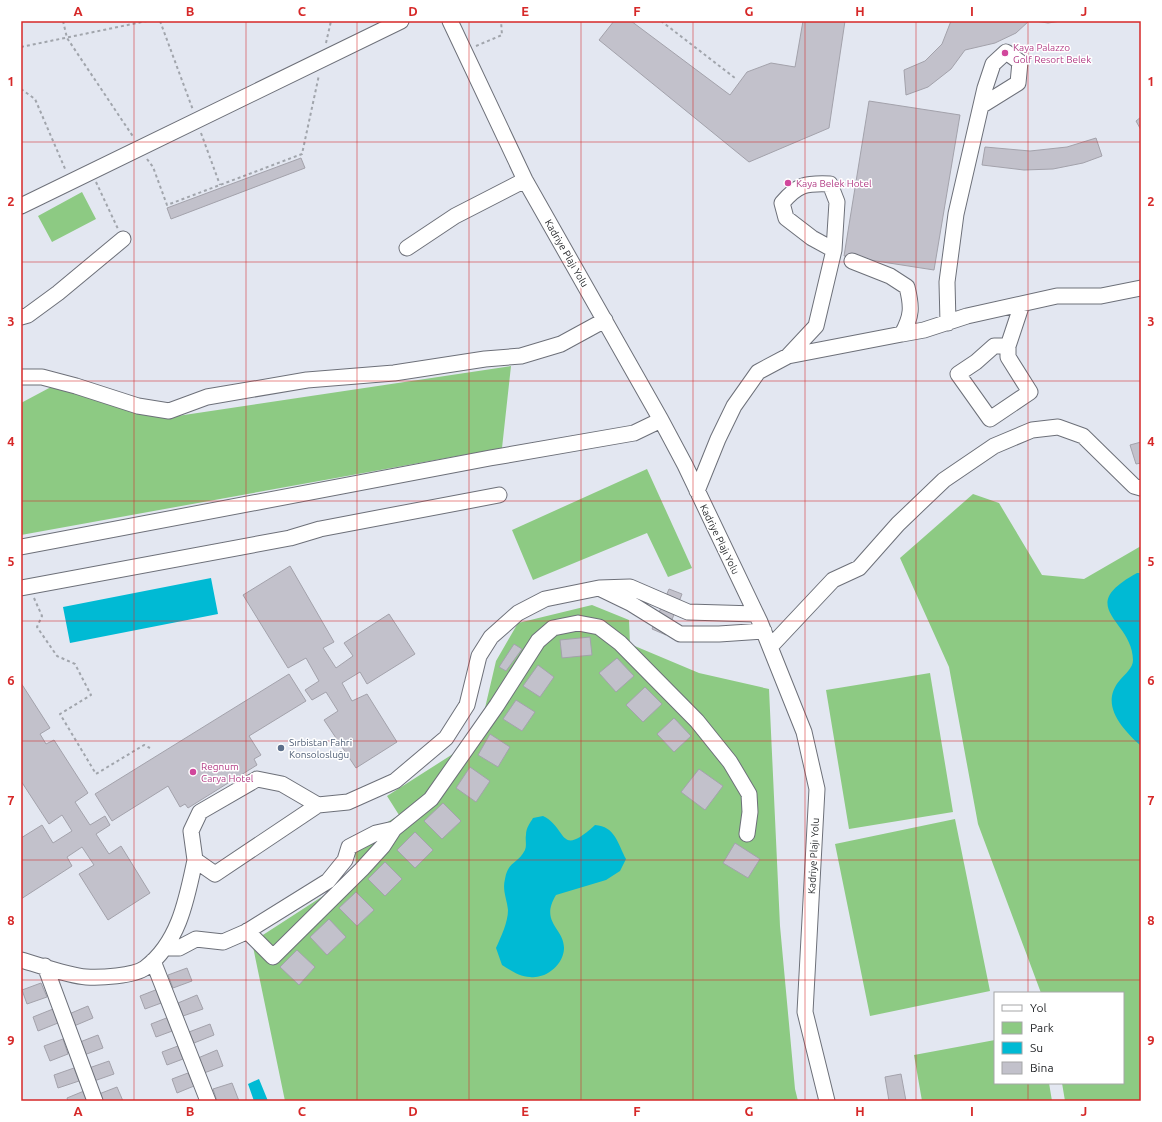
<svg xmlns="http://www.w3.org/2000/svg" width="1162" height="1122" font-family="Ubuntu,sans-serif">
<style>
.green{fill:#8dca83}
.water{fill:#00bad4}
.building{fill:#c2c1cb;stroke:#a3a2ab}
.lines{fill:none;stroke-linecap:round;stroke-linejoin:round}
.minor-casing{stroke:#6d7079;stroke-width:17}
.path{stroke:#a1a5ac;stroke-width:2;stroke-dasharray:3 3;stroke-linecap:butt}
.minor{stroke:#fff;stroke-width:15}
.grid{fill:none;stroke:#d62828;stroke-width:1;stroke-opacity:0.55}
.hotel-dot{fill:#d1479c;stroke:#fff;stroke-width:1.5}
.service-dot{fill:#5c6f8a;stroke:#fff;stroke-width:1.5}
.labels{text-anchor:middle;stroke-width:3;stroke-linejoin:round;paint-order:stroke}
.hotel-label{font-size:10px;fill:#b23c85;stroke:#fff;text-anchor:start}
.street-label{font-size:10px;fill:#1f2124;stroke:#fff}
.service-label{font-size:10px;fill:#4e5e75;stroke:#fff;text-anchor:start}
.neatline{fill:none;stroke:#d62828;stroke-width:1.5}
.grid-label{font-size:13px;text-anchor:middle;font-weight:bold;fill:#d62828}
</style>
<rect width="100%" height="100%" fill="#e3e7f1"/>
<path class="green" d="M82 192 96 219 52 242 38 216Z
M511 366 502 448 21 535V403L51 387 164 418Z
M647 469 692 568 668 577 647 533 533 580 512 530Z
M973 494 999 503 1042 575 1084 579 1141 546V1101H1065L1062 1083H1123V993H1041L978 824 949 667 900 558Z
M592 605 629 620 630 644 699 673 769 689 780 926 795 1089 798 1101H285L252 942 357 874 354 843 399 815 387 796 478 738 496 661 518 623Z
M930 673 953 812 849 829 826 690Z
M955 819 990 991 870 1016 835 844Z
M995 1040V1083H1049L1052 1101H922L914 1055Z"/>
<path class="water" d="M1137 573H1141V746C1122 729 1099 704 1120 680 1125 674 1133 668 1133 660 1133 620 1073 608 1137 573Z
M211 578 218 614 70 643 63 607Z
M543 816C568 828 558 859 595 825 615 826 618 844 626 859L620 871 606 880 556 895C539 923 565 928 564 949 563 965 546 979 530 977 520 977 510 970 502 965L496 948C501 937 508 922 508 910 507 899 502 890 505 879 508 861 518 864 525 850 527 845 525 840 526 835 526 828 530 823 533 818Z
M259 1079 268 1101H254L248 1084Z"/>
<path class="building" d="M614 21H631L730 95 747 72 771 63 795 67 803 21H845L829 128 749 162 599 40Z
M951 21H1029L1016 33 995 43 965 50 951 69 928 87 906 95 904 70 925 61 942 44Z
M1035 21H1061L1048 23Z
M869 101 960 115 934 270 844 256Z
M1141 117V130L1136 121Z
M1096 138 1102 156 1083 163 1053 169 1024 170 982 165 985 147 1030 151 1067 147Z
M301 158 305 168 171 219 167 208Z
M1141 442V463L1136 464 1130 445Z
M290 566 334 642 323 648 336 668 353 656 344 643 389 614 415 654 367 684 360 672 342 683 352 701 367 694 397 742 356 768 324 720 338 711 326 692 312 700 305 690 319 681 306 658 288 668 243 595Z
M669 589 682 594 666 635 652 629Z
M590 637 592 655 562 658 560 640Z
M514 644 522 649 506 671 499 667Z
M617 658 634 676 616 692 599 673Z
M538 665 554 677 540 697 523 686Z
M289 674 306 701 249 736 261 755 254 759 257 765 188 808 185 804 180 807 168 786 112 821 95 794Z
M21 683 50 728 40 734 46 744 54 740 88 793 75 802 90 825 105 816 110 825 96 834 109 854 121 846 150 893 108 920 79 874 94 865 82 847 67 857 72 866 21 899V838L42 825 53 843 72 831 62 815 49 824 21 781Z
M645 687 662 704 643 722 626 705Z
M516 700 535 712 522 731 503 719Z
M674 718 691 736 674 752 657 734Z
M490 734 510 747 498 767 478 755Z
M470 767 490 781 476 802 456 788Z
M699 769 723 786 705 810 681 792Z
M443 803 461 821 442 839 424 821Z
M415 832 433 850 415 868 397 850Z
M735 843 760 859 748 878 723 863Z
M385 862 402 879 385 896 368 879Z
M356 892 374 910 357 926 339 908Z
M329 919 346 937 327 955 310 937Z
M297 950 315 967 299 985 280 967Z
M187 968 192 981 173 988 168 975Z
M41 983 47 997 27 1004 22 990Z
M158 989 164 1002 145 1009 140 996Z
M197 995 203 1009 183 1016 178 1003Z
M88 1006 93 1018 74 1026 69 1014Z
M53 1009 58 1023 38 1031 33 1017Z
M169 1017 175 1030 156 1037 151 1024Z
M210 1024 214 1035 194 1043 189 1032Z
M98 1035 103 1048 84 1055 80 1042Z
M63 1039 68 1054 50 1061 44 1046Z
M178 1046 183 1059 167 1065 162 1052Z
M217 1050 223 1066 204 1073 198 1058Z
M109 1061 114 1074 94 1081 89 1068Z
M74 1068 79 1081 58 1088 54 1075Z
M188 1073 194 1086 177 1093 172 1079Z
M901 1074 906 1101H889L885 1077Z
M232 1083 239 1101H217L213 1089Z
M117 1087 123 1101H102L99 1094Z
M84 1091 87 1101H68L67 1098Z"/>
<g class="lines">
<g class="minor-casing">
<path id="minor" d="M450 21 525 180 661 420 685 465 760 622 804 732 817 789 805 1012 827 1101
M21 206 401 21
M407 248 455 216 525 180
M21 317 28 315 58 293 123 239
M948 323 947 282 956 214 985 88 993 64 1006 52 1020 62 1018 83 981 106
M902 334 924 330 967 316 1057 296H1101L1141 288
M1008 346H994L976 362 958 374 990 419 1030 392 1008 357V346L1022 304
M788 356 816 326 834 250 837 202 830 184C806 183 798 184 782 203L786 218 812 238 834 250
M21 377H42L76 386 138 406 169 411 207 397 307 380 394 373 485 359 521 356 561 344 605 320
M697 491 718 439 734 406 758 372 788 356 902 334C912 316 912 307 907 287L890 276 852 261
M21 547 490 458 634 433 661 420
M21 588 290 538 320 529 499 495
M756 614 688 612 630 587 599 588 630 603 680 634H719L764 631
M770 647 833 580 859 568 898 524 944 480 994 446 1032 430 1058 427 1083 436 1134 486 1141 488
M318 805 215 874 195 860 191 831 200 812 257 779 282 784 318 805 348 802 395 781 446 738 467 705 479 656 491 637 518 613 545 599 599 588
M247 931 273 957 362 869 383 846 394 829
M165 948H179L196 939 223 942 246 932 328 881 345 860 349 847 376 833 394 829 431 799 497 705 538 641 553 628 578 623 599 627 620 643 697 721 730 762 749 794 750 812 747 834
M21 960C39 965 69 976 86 977 100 978 134 976 145 968 179 943 187 898 195 860
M153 961 208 1101
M45 966 95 1101"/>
</g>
<path class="path" d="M63 21 67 38 134 138
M160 21 193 110
M661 21 735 78
M326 43 331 21
M476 46 502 35 501 21
M21 47 147 21
M21 89 35 99 66 171
M201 133 220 185
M147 159 153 167 167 205 302 154 319 75
M96 182 118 229
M34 598 42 616 37 627 57 656 75 664 91 695 60 714 96 774 144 745 150 748"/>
<use href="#minor" class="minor"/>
</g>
<path class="grid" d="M134 21V1101M246 21V1101M357 21V1101M469 21V1101M581 21V1101M693 21V1101M805 21V1101M916 21V1101M1028 21V993M21 142H1141M21 262H1141M21 381H1141M21 501H1141M21 621H1141M21 741H1141M21 860H1141M21 980H1141M1028 1083V1101"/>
<g class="hotel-dot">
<circle cx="1005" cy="53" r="4"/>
<circle cx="788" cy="183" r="4"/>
<circle cx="193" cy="772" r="4"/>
</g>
<circle class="service-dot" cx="281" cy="748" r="4"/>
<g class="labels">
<g class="hotel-label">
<text x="1013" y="51">Kaya Palazzo<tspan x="1013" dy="12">Golf Resort Belek</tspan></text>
<text x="796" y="187">Kaya Belek Hotel</text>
<text x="201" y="770">Regnum<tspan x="201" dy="12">Carya Hotel</tspan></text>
</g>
<g class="street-label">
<text transform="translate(567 253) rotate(60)" y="4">Kadriye Plajı Yolu</text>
<text transform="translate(720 539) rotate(64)" y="4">Kadriye Plajı Yolu</text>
<text transform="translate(813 856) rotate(-87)" y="4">Kadriye Plajı Yolu</text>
</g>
<g class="service-label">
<text x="289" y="746">Sırbistan Fahri<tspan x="289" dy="12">Konsolosluğu</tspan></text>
</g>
</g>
<rect width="1162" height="1122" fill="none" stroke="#ffffff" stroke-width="44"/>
<rect x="994" y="992" width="130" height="92" fill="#ffffff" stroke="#a5a6a7"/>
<rect x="1002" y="1005" width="20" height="6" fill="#ffffff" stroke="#a5a6a7"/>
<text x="1030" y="1012" font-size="12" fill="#1f2124">Yol</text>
<rect x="1002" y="1022" width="20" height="12" fill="#8dca83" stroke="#a5a6a7"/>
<text x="1030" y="1032" font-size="12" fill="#1f2124">Park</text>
<rect x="1002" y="1042" width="20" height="12" fill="#00bad4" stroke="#a5a6a7"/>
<text x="1030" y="1052" font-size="12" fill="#1f2124">Su</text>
<rect x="1002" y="1062" width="20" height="12" fill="#c2c1cb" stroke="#a5a6a7"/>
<text x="1030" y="1072" font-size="12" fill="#1f2124">Bina</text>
<rect x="22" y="22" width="1118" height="1078" class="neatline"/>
<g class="grid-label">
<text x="78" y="16">A</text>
<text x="190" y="16">B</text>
<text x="302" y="16">C</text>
<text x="413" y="16">D</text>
<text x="525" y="16">E</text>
<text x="637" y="16">F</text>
<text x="749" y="16">G</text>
<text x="860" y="16">H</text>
<text x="972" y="16">I</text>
<text x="1084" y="16">J</text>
<text x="11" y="86">1</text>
<text x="1151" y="86">1</text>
<text x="11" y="206">2</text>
<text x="1151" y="206">2</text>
<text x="11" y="326">3</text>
<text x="1151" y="326">3</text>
<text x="11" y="446">4</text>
<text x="1151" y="446">4</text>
<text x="11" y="566">5</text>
<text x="1151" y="566">5</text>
<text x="11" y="685">6</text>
<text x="1151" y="685">6</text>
<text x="11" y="805">7</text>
<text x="1151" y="805">7</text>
<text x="11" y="925">8</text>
<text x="1151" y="925">8</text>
<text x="11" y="1045">9</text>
<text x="1151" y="1045">9</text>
<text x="78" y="1116">A</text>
<text x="190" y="1116">B</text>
<text x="302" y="1116">C</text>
<text x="413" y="1116">D</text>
<text x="525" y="1116">E</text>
<text x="637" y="1116">F</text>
<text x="749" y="1116">G</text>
<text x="860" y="1116">H</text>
<text x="972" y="1116">I</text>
<text x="1084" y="1116">J</text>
</g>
</svg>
